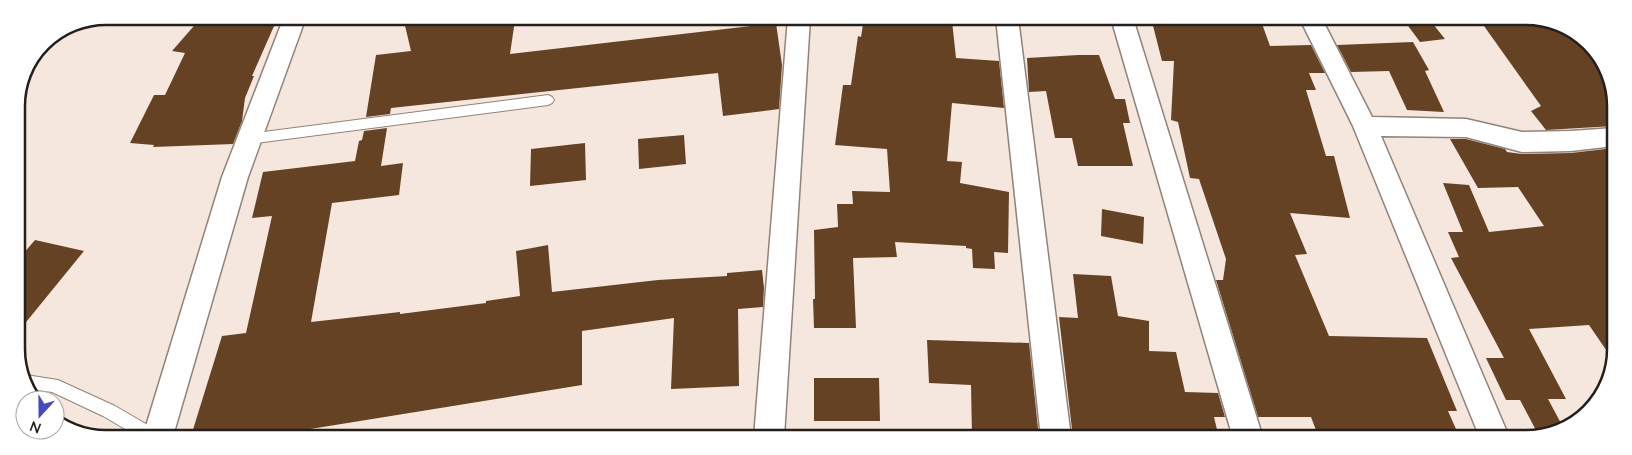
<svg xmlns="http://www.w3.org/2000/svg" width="1632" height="455" font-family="Lato,sans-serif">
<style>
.building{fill:#654224}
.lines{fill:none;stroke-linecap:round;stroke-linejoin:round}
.lane-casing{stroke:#8f837a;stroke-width:2}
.street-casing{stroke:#8f837a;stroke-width:3}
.lane{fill:#fff;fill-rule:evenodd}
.street{fill:#fff;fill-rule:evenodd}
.rim{fill:none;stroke:#241f1b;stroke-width:2.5}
</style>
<rect width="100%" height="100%" fill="#f5e7dd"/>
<path class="building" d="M225 16 278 17 252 76H254L245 98 242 121 233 144 153 147 154 145 130 143 154 95H165L185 53 172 51 200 19 222 23Z
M403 17H460L459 23 515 20 510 54 776 23 782 65 779 109 723 116 718 73 391 108 390 114 366 117 376 55 411 51Z
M864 18H917V20L952 21 956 58 999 61 1004 108 952 103 947 161 962 162 960 183 1009 192 1008 253 994 252 995 269 973 268 972 249 966 248V246L895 242 897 257 853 258 856 328H814L813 299H815L814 230 838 227 837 204H853L852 191 890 192 887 149 835 145 843 85H851L858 36 861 37Z
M1151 18 1261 21 1270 46 1311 45 1325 73H1309L1316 90H1306L1326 156H1334L1350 218 1290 213 1307 254 1295 255 1329 336 1427 338 1457 411H1448L1460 438H1319L1311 417H1258L1216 280H1223L1226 259 1199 179 1190 178 1178 122 1171 120 1174 61H1162Z
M1403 19H1429L1445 39 1420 42Z
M1479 19H1549L1590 43 1614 89V126L1546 130 1531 111 1541 106Z
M1413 42 1429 70 1425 71 1444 112 1407 110 1389 71 1351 72 1337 45Z
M1078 55H1099L1115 99H1125L1130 123H1123L1133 166H1078L1072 138H1055L1046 91 1029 92 1027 58Z
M387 128 381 166 403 163 399 195 332 203 311 322 400 312V314L486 303V301L520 296 516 251 548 245 552 292 658 280 727 276V273L762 270 764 288 763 307 738 309 739 386 671 389 674 318 582 331V385L267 436H191L222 336 246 333 272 216 252 218 263 172 355 161 359 141 362 140 364 131Z
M684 135 686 164 639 169 638 139Z
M1450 139H1466L1505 149 1507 152 1522 154 1571 153 1614 148 1613 360 1589 325 1529 329 1566 399H1548L1563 427 1539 436 1520 400H1506L1486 358H1504L1451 258 1459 257 1448 232H1463L1443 183 1469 185 1489 232 1544 226 1518 187 1478 188Z
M585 143 586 180 530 186 531 149Z
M1102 209 1144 217 1143 244 1101 236Z
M35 240 84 251 18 332 17 261Z
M1073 274 1111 276 1118 316 1149 321V351L1176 352 1185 392 1218 393 1225 417H1214L1219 438H1073L1059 317 1078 318Z
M927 340 1029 343 1039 438 972 437 971 385 929 383Z
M814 378H879L880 421H814Z"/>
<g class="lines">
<g class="lane-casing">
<path id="lane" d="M548 95 552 97 554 100 552 103 548 105 249 144 244 143 243 139 244 135 249 134Z
M26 375 58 380 115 406 158 431 160 436H137L103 416 52 392 29 389 23 376Z"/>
</g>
<g class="street-casing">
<path id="street" d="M284 17H306L248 177 173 436H143L222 177Z
M788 18H810L784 437H754Z
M996 18H1018L1071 438H1041Z
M1111 18H1133L1263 438H1233Z
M1300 19H1322L1372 117 1466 119 1522 132 1571 131 1614 128V146L1571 151 1522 152 1466 137 1381 136 1510 439 1480 438 1353 126Z"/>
</g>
<use href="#lane" class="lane"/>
<use href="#street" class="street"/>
</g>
<path d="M0 0H1632V455H0ZM106 25H1526A81 81 0 0 1 1607 106V349A81 81 0 0 1 1526 430H106A81 81 0 0 1 25 349V106A81 81 0 0 1 106 25Z" fill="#fff" fill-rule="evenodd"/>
<path class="rim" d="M106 25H1526A81 81 0 0 1 1607 106V349A81 81 0 0 1 1526 430H106A81 81 0 0 1 25 349V106A81 81 0 0 1 106 25Z"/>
<g transform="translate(40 415) rotate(201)"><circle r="24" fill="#ffffff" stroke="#a7a5a4"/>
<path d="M0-4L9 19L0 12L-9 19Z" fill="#4849bf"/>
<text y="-8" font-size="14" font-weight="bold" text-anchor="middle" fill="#241f1b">N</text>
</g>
</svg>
